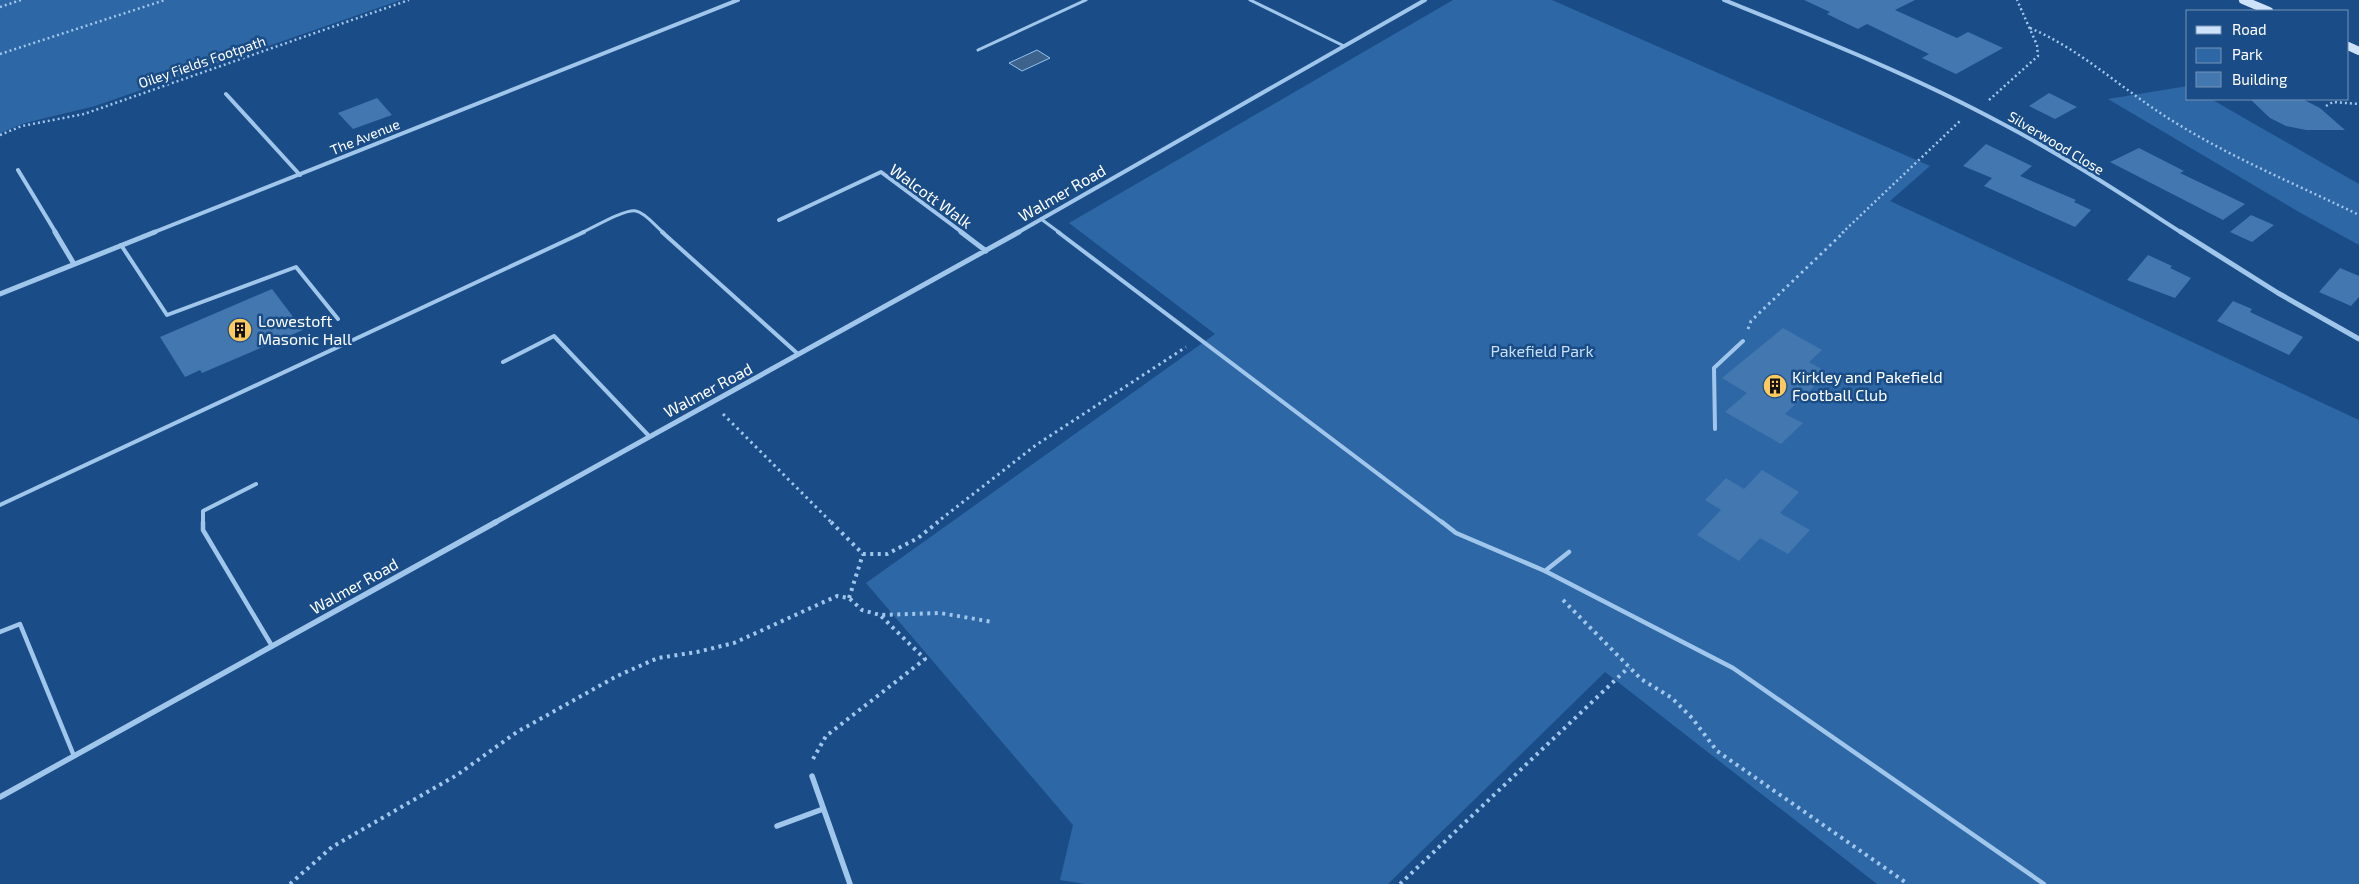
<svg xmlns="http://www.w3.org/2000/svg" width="2359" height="884" font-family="'Exo 2',sans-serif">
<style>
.green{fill:#2d67a5}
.water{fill:#3d638d;stroke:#94c1ee}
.building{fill:#4377b0}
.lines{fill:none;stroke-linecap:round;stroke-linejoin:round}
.path-far2{stroke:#a1c6ec;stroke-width:2.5;stroke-dasharray:2 3;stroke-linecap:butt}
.path-far1{stroke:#a1c6ec;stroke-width:3;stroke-dasharray:2.5 4;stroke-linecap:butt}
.path{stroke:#a1c6ec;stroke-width:4;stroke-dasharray:3 4.5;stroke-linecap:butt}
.service-far2{stroke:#a1c6ec;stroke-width:3}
.service-far1{stroke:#a1c6ec;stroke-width:4}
.service{stroke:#a1c6ec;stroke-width:4.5}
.minor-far2{stroke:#a1c6ec;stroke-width:4}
.minor-far1{stroke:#a1c6ec;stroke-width:5}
.minor{stroke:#a1c6ec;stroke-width:5.5}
.secondary{stroke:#cee2f9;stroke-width:8}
.labels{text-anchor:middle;stroke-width:5;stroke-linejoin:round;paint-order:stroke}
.far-street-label{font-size:14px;fill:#fff;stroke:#1a4d87}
.street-label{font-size:16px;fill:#fff;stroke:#1a4d87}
.poi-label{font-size:16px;fill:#fff;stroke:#1a4d87;text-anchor:start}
.park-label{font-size:16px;fill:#c7dff9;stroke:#1a4d87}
</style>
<rect width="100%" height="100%" fill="#1a4d87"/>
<path class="green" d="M0 0H401L95 106 25 123 0 133Z
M1453 0H1552L1930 166 1890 201 2359 420V884H1877L1605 672 1388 884H1085L1060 880 1073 825 866 583 1215 334 1069 223Z
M2188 86V99H2211L2359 184V245L2299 212 2108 99Z"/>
<path class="water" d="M1037 50 1050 58 1022 71 1009 63Z"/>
<path class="building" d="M1804 0H1915L1895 10 1957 38 1968 32 2003 48 1956 74 1922 58 1929 54 1867 24 1858 29 1827 14 1830 12Z
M2049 93 2077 107 2055 119 2029 106Z
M377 98 392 115 353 129 338 113Z
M2250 99 2304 100 2320 108 2345 130H2306L2286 126 2270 118Z
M1986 144 2032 166 2020 176 2076 200 2074 202 2091 210 2075 227 1984 186 1992 178 1963 166Z
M2139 148 2184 171 2180 173 2245 204 2223 220 2110 162Z
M2251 215 2274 225 2252 242 2230 232Z
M2148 255 2172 266 2170 268 2191 278 2175 298 2127 280Z
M2340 268 2359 276V297L2351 306 2319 292Z
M272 289 303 330 202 373 200 370 185 377 160 337Z
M2233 301 2252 309 2250 312 2303 337 2289 355 2217 321Z
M1783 328 1822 350 1809 362 1828 373 1785 414 1803 423 1781 444 1725 412 1747 393 1722 378Z
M1762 470 1799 492 1780 513 1810 530 1788 554 1760 538 1739 561 1697 535 1721 510 1705 500 1726 478 1744 489Z"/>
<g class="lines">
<path class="path-far2" d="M0 7 21 0
M2030 28C2084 51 2126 93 2176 123 2234 159 2298 185 2359 215
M0 54 165 0
M1989 100 2038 56 2037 45 2017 0
M2326 106 2333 102 2359 104
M0 135 22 126 84 114 409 0
M1842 233 1961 120"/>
<path class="path-far1" d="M1748 329 1751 321 1844 232
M723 414 832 523
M936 523 1036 445 1186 347"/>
<path class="path" d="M831 522 863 554H887L918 538 938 522
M849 598 863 554
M1563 600 1641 679 1672 698 1692 718 1717 751 1908 884
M813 759 826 736 925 659 881 616
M290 884 332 847 457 775 517 732 617 676 658 658 697 652 734 643 837 596 849 598 862 610 880 615 940 613 993 622
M1400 884 1629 667"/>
<path class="service-far2" d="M1250 0 1344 46
M978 50 1086 0
M1041 219 1060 233
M581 233C593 228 624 209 636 211 646 213 656 227 664 233"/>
<path class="service-far1" d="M662 232 798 354
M1058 232 1443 523
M121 245 167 315 296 267 338 319
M503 362 554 336 649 436
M1715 429 1714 368 1743 341
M0 505 584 232
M203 523V511L256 484"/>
<path class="service" d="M203 522V530L272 646
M1442 522 1456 533 1545 571 1733 668 2044 884
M1545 571 1569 552
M0 632 20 624 74 756"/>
<path class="minor-far2" d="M1724 0C1818 38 1912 75 2001 123 2064 156 2123 195 2182 233
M226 94 300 175
M18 170 56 233
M779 220 881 172 963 233
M152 233 738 0
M1017 233 1425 0"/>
<path class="minor-far1" d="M55 232 74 264
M961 232 986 251
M2181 232 2278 293 2359 339
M0 294 155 232
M494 523 1019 232"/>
<path class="minor" d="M812 776 850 884
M0 797 496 522
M777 826 823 809"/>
<path class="secondary" d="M2243 0 2269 11
M2348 46 2359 51"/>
</g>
<defs>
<g id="building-disc" transform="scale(1.25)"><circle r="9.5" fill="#feca5d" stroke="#1a4d87"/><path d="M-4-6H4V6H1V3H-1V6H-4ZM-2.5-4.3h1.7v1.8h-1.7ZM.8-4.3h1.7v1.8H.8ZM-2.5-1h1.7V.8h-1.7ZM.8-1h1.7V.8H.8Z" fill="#111"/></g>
</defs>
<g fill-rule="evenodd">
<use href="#building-disc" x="240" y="330"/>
<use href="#building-disc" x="1775" y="386"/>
</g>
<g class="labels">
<g class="far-street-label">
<text transform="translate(202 62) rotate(-19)" y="5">Oiley Fields Footpath</text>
<text transform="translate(365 137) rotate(-22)" y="5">The Avenue</text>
<text transform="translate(2056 143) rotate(31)" y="5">Silverwood Close</text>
</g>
<g class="street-label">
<text transform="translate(1062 193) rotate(-30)" y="6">Walmer Road</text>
<text transform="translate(931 196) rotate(36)" y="6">Walcott Walk</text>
<text transform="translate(708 390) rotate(-28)" y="6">Walmer Road</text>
<text transform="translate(354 586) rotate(-29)" y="6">Walmer Road</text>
</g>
<g class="poi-label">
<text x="258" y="327">Lowestoft<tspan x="258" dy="18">Masonic Hall</tspan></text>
<text x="1792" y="383">Kirkley and Pakefield<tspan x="1792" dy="18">Football Club</tspan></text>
</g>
<g class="park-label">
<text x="1542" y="357">Pakefield Park</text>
</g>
</g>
<rect x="2186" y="10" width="162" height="90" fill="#1a4d87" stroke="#7694b7"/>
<rect x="2196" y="26" width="25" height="8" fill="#cee2f9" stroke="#7694b7"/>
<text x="2232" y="35" font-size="15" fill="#ffffff">Road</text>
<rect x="2196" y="48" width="25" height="15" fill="#2d67a5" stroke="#7694b7"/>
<text x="2232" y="60" font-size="15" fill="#ffffff">Park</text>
<rect x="2196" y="72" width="25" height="15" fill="#4377b0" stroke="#7694b7"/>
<text x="2232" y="85" font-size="15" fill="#ffffff">Building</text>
</svg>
